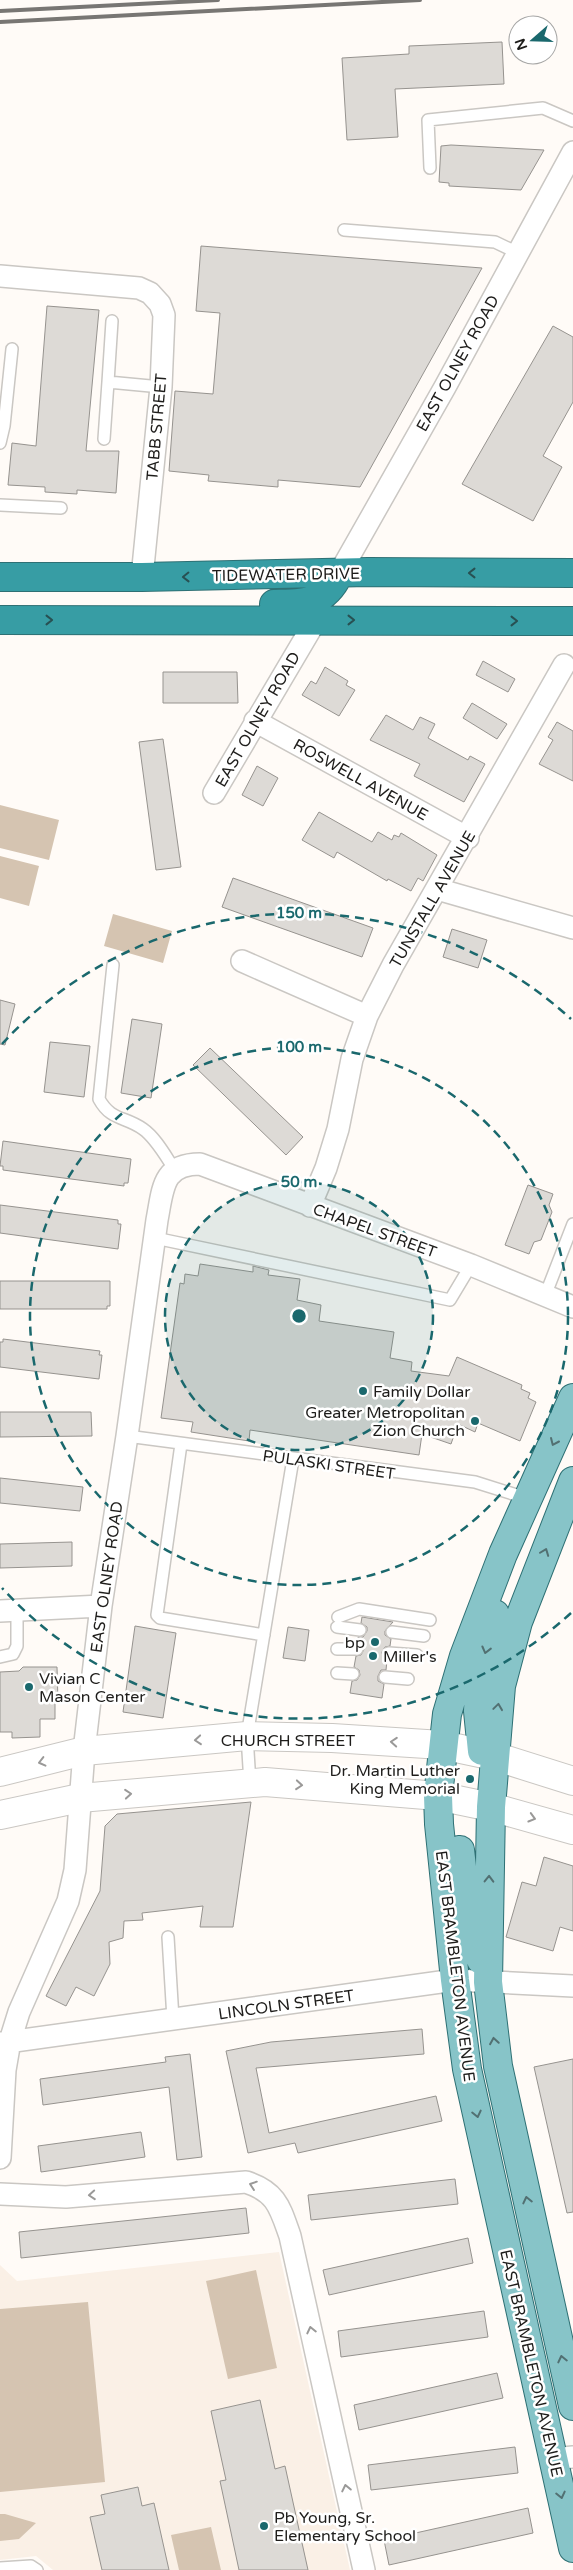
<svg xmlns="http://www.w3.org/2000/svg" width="573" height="2570" font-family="'Varela Round',sans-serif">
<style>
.built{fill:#faf0e6}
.green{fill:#d5c4b1}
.building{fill:#dddad6;stroke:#96938f}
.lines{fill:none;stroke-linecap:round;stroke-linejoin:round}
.lane-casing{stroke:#cac7c3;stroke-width:14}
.street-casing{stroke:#cac7c3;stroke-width:24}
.secondary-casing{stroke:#cac7c3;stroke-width:30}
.primary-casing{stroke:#2e7074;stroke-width:30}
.highway-casing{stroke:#2e7074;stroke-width:30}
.lane{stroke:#fff;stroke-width:11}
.street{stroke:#fff;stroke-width:21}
.secondary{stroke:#fff;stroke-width:28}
.primary{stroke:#87c4c8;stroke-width:28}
.highway{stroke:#379da4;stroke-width:28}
.rail{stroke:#787673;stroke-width:4}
.oneway{stroke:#285052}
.oneway2{stroke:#527072}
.oneway3{stroke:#9a9998}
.ring{fill:none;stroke:#1a686d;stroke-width:2.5;stroke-dasharray:9 6}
.poi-dot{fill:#1a686d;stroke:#fff;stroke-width:2}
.labels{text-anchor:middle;stroke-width:5;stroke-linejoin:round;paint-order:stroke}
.street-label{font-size:16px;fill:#1e1d1b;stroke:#fff}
.poi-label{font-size:16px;fill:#1e1d1b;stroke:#fff;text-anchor:start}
.centre{fill:#1a686d;stroke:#fff;stroke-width:2.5}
.ring-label{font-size:15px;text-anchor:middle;font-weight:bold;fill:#1a686d;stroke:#fff;stroke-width:5;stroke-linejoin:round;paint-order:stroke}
</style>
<rect width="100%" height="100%" fill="#fffbf7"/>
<path class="built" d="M279 2252 350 2570H53L36 2556 0 2560V2265L17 2281Z"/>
<path class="green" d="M0 805 59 820 49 860 0 848Z
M0 856 39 866 29 906 0 898Z
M113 914 172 931 163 963 104 946Z
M256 2270 277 2368 228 2379 206 2281Z
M88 2302 105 2482 0 2492V2309Z
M0 2514H5L36 2523 19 2539 0 2541Z
M211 2527 221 2570H179L171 2535Z"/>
<path class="building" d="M502 42 504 84 395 89 398 137 347 140 342 58 409 54V46Z
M451 145 544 150 521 190 449 186V183L439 182 441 146Z
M201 246 482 268 360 487 278 480V487L208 481 209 475 169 471 175 391 213 394 220 313 196 311Z
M47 306 99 310 86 451H119L116 493 77 490V494L45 492V487L8 485 12 443 36 446Z
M553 326 573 337V402L543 456 562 467 533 521 462 484Z
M483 661 515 679 508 692 476 675Z
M325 667 348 681 346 685 355 690 339 716 302 695 311 681 316 684Z
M163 672H237L238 703H163Z
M472 703 507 724 497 739 463 718Z
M386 715 413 730 420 717 435 724 428 738 468 760 470 756 485 764 464 802 414 776 420 764 370 740Z
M557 722 573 731V781L539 764 553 740 548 737Z
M163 739 181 867 156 870 139 742Z
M257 766 278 778 263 806 242 795Z
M319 812 372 842 378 832 392 840 394 835 399 837 401 833 437 855 423 881 418 878 411 891 388 879 387 881 337 852 334 858 302 840Z
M233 878 373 928 362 957 222 907Z
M452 929 487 940 478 968 443 957Z
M0 1000 15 1004 5 1045 0 1044Z
M132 1019 162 1024 151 1098 121 1093Z
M50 1042 90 1046 84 1097 44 1092Z
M210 1048 303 1137 286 1155 193 1065Z
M3 1141 131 1159 128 1183H124V1186L3 1170V1166H0Z
M528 1185 553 1194 549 1205 552 1212 541 1240 534 1242 529 1254 505 1245Z
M0 1205 118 1220V1224H121L118 1249 0 1233Z
M200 1264 253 1272V1266L269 1270 268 1275 300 1279 297 1300 321 1305 319 1321 394 1332 390 1358 412 1362 411 1371 449 1376 457 1357 522 1385 521 1389 530 1393 528 1398 536 1402 520 1441 478 1423 475 1432 458 1424 451 1444 422 1434 419 1455 250 1430 249 1441 191 1432 193 1422 161 1418 180 1283 184 1284 185 1274 198 1276Z
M0 1281H110V1306H107V1309H0Z
M3 1339 100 1351 99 1355H102L99 1379 0 1367V1342H3Z
M0 1412H91L92 1436 0 1437Z
M0 1478 83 1487 80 1511 0 1503Z
M72 1542V1566L0 1568V1544Z
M362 1617 393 1622 385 1631V1635L391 1639 390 1646 385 1647 382 1652 383 1657 387 1660 386 1670H381L378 1676V1681L384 1684 382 1698 350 1693 352 1681 357 1680 360 1675 359 1670 354 1667 356 1656 361 1655 364 1649 363 1645 358 1642V1637H363L367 1631V1627L361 1623Z
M135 1626 176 1633 163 1718 123 1712Z
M288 1627 309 1630 305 1661 283 1658Z
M23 1667H57L58 1702H55V1719H40V1737L12 1738V1732H0V1672L19 1671Z
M251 1802 233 1927H200L203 1906 142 1913 143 1920 124 1921 123 1938 109 1942 110 1964 94 1996 76 1987 66 2006 46 1996 100 1891 105 1826 117 1814Z
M544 1857 573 1866V1931L560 1927 553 1951 506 1937 522 1882 536 1886Z
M422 2029 424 2054 256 2068 269 2133 436 2096 442 2121 298 2153 295 2143 248 2153 226 2051 271 2042Z
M190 2054 202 2157 177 2160 169 2087 43 2105 40 2079 166 2062 165 2057Z
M573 2059V2212L567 2213 534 2067Z
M141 2132 145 2157 41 2172 38 2146Z
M455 2179 458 2204 311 2220 308 2195Z
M246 2208 249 2233 21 2258 19 2232Z
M468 2238 473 2263 329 2295 323 2270Z
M484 2311 488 2337 341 2357 338 2331Z
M497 2373 503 2398 359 2430 354 2405Z
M260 2400 275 2469 285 2466 308 2570H239L220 2481 226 2480 211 2411Z
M515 2447 518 2473 371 2490 368 2465Z
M138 2487 142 2506 154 2503 169 2570H102L90 2517 105 2514 101 2495Z
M528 2508 533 2533 389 2565 384 2540Z"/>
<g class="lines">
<g class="lane-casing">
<path id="lane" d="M430 168 428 120 543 108 573 121
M344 230 495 242 518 253
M108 382 112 321
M104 439 108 382 161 387
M0 443 4 426 12 349
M0 505 61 508
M113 965 99 1099C111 1121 125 1116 143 1129 156 1138 166 1157 175 1170
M155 1238 450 1300 471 1265
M545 1296 573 1224
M127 1436 475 1482 529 1499
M181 1444 157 1615 160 1618 264 1635
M338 1617 359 1609 430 1620
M337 1627 360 1630
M392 1632 424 1636
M337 1649H357
M389 1653 417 1655
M0 1657 13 1654 17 1646V1611
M337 1673 353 1674
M385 1677 408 1679
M250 1783 247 1736 293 1459
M168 1937 173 2019
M0 2568 31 2566 37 2570"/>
</g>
<g class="street-casing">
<path id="street" d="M0 276 139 288 150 293 160 304 164 315 161 387 142 577
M339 574 445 387 573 152
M255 721 468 838
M214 793 316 620
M437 889 573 928
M242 961 367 1016
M310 1206 326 1168 338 1129 352 1059 367 1016 393 965 564 665
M0 1611 101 1606
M0 2043 455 1980 573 1986
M0 2158 5 2070 10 2041 19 2012 68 1901 75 1870 84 1751 101 1606 127 1436 157 1220C163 1189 162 1164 200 1164L471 1265 573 1307
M0 2194 66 2197 246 2182C277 2192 280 2208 290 2236L364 2570
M553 2459 573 2457"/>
</g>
<g class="secondary-casing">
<path id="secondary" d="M0 1772 84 1751 247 1736 332 1738 442 1745 494 1756 573 1781
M0 1815 80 1798 265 1782 438 1796 491 1807 573 1830"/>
</g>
<g class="primary-casing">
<path id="primary" d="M573 1398 503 1554 464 1656 447 1714 438 1796 439 1824 455 1980 467 2069 573 2548
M573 1481 518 1622 501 1686 491 1807 488 1982 498 2066 573 2406
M482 1751 478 1711 480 1676 495 1614
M460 1850 469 1927 481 1960"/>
</g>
<g class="highway-casing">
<path id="highway" d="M0 577H142L368 572 573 573
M274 604C305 603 324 605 339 574
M0 620 573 621"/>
</g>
<use href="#lane" class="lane"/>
<use href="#street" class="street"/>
<use href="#secondary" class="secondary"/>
<use href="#primary" class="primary"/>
<use href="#highway" class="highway"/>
<path class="rail" d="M0 11 218 0
M0 22 420 0"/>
</g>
<defs><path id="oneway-chevron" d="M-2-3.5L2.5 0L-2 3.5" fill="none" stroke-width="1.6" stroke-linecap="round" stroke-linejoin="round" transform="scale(1.25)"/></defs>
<g class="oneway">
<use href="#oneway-chevron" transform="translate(472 573) rotate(-180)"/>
<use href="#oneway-chevron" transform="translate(186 577) rotate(179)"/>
<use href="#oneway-chevron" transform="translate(49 620)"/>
<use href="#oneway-chevron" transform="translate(351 620)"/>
<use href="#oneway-chevron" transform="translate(514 621)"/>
</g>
<g class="oneway2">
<use href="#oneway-chevron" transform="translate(554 1442) rotate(114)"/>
<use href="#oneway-chevron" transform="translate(545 1552) rotate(-69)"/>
<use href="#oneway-chevron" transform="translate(486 1650) rotate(104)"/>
<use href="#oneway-chevron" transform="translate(498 1707) rotate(-82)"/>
<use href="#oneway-chevron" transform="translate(489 1879) rotate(-89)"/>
<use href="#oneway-chevron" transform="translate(494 2041) rotate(-99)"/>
<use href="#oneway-chevron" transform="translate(477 2114) rotate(77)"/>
<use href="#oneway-chevron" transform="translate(527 2200) rotate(-103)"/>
<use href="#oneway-chevron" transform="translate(562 2359) rotate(-103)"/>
<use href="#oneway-chevron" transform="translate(561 2495) rotate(77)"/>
</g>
<g class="oneway3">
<use href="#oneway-chevron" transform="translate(198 1740) rotate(175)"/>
<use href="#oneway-chevron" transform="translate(394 1742) rotate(-176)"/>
<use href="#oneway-chevron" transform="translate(42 1762) rotate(166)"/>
<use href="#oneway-chevron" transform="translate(299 1785) rotate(5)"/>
<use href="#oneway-chevron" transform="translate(128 1794) rotate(-5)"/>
<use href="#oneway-chevron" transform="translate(532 1818) rotate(16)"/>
<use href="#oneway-chevron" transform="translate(253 2185) rotate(-161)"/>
<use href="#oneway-chevron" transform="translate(92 2195) rotate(176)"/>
<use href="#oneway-chevron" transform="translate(311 2330) rotate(-103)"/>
<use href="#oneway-chevron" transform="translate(346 2488) rotate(-102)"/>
</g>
<circle cx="299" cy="1316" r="134" fill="#1a686d" fill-opacity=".12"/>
<g class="ring">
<circle cx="299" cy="1316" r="134"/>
<circle cx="299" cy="1316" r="269"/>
<path d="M571 1613A403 403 0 0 1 2 1588M2 1044A403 403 0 0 1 571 1019"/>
</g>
<g class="poi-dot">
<circle cx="363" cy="1391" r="5"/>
<circle cx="475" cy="1421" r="5"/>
<circle cx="375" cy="1642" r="5"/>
<circle cx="373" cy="1656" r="5"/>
<circle cx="29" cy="1687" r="5"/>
<circle cx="470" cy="1779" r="5"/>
<circle cx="264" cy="2526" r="5"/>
</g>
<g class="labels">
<g class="street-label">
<text transform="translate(457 363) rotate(-61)" y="6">EAST OLNEY ROAD</text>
<text transform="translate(156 427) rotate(-85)" y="6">TABB STREET</text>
<text transform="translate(286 574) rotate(-1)" y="6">TIDEWATER DRIVE</text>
<text transform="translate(257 719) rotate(-60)" y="6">EAST OLNEY ROAD</text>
<text transform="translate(361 779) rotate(29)" y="6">ROSWELL AVENUE</text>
<text transform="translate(432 899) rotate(-60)" y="6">TUNSTALL AVENUE</text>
<text transform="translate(375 1230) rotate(20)" y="6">CHAPEL STREET</text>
<text transform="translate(329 1464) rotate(8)" y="6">PULASKI STREET</text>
<text transform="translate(106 1577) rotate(-82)" y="6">EAST OLNEY ROAD</text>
<text x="288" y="1746">CHURCH STREET</text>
<text transform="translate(456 1966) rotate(83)" y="6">EAST BRAMBLETON AVENUE</text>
<text transform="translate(286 2004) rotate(-8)" y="6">LINCOLN STREET</text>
<text transform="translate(532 2363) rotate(77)" y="6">EAST BRAMBLETON AVENUE</text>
</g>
<g class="poi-label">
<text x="373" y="1397">Family Dollar</text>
<text x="465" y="1418" text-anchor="end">Greater Metropolitan<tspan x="465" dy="18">Zion Church</tspan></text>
<text x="365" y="1648" text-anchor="end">bp</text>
<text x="383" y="1662">Miller's</text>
<text x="39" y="1684">Vivian C<tspan x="39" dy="18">Mason Center</tspan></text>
<text x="460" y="1776" text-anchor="end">Dr. Martin Luther<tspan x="460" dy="18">King Memorial</tspan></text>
<text x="274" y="2523">Pb Young, Sr.<tspan x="274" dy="18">Elementary School</tspan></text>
</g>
</g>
<circle cx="299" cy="1316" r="8" class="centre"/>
<g class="ring-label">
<text x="299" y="918">150 m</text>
<text x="299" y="1052">100 m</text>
<text x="299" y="1187">50 m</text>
</g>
<g transform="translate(533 40) rotate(250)"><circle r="24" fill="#ffffff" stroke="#a5a5a4"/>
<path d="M0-4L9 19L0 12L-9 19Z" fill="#1a686d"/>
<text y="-8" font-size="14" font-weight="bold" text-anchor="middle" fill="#1e1d1b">N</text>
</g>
</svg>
